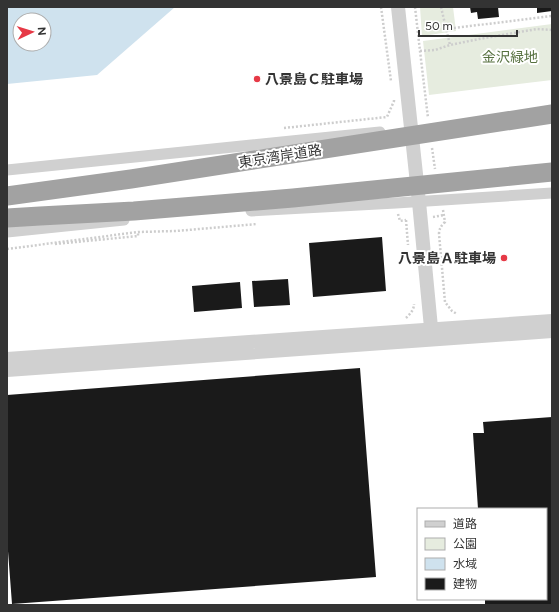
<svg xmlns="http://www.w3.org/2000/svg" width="559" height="612" font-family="Figtree,'Noto Sans JP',sans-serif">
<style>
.green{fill:#e6ecdf}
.water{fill:#cfe2ee;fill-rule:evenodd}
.building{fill:#1a1a1a}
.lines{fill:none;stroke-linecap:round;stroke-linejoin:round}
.path{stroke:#cdcdcd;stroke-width:2.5;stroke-dasharray:2 2;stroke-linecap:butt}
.minor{stroke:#d0d0d0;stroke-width:11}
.tertiary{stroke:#d0d0d0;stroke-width:14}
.trunk-bridge{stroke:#a2a2a2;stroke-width:19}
.poi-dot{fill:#e63946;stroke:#fff;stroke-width:1.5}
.labels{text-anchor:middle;stroke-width:4;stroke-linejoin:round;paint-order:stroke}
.park-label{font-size:14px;fill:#56703f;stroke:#fff}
.poi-label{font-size:14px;font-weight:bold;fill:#333;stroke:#fff;text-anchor:start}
.street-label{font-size:14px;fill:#333;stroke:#fff}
</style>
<rect width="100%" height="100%" fill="#fff"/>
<path class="green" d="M420 7H453L456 31 422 36Z
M552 24V80L429 95 423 41Z"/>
<path class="water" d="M7 7H175L97 75 7 84ZM20 20H44V44H20Z"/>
<path class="building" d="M470 7H498L499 17 478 19 477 12 471 13Z
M537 7H552V11L537 13Z
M382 237 386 291 313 297 309 243Z
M288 279 290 305 254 307 252 281Z
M240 282 242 308 194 312 192 286Z
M360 368 376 577 12 604 7 538V395Z
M552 417V605H485V599H546V509H478L473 433H484L483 422Z"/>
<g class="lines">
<path class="path" d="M381 7 391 81
M415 7 420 51 428 118
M441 7 450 45
M446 29 552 16
M420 51 435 50 450 45 479 39 537 29 552 30
M284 128 387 117 394 101V100
M432 148 435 169
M443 210 445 222C441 226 439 229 439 234L445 302 452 311 457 314
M398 214 400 221 406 220
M433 217 444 215
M406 220 408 245
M55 244 138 236V232
M7 249 138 232 176 231 257 224
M406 318C410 314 414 310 414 304"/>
<path class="minor" d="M7 170 380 132
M251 211 396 203 552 193
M7 232 124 220"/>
<path class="tertiary" d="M398 7 419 202 432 338
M7 359 552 321
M7 370 552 331"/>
<path class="trunk-bridge" d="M7 196 131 179 552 114
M7 218 40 216 134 211 293 198 552 172"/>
</g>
<g class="poi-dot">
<circle cx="257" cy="79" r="4"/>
<circle cx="504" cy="258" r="4"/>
</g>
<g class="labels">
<g class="park-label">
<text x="510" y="62">金沢緑地</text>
</g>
<g class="poi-label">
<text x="265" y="84">八景島Ｃ駐車場</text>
<text x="496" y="263" text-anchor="end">八景島Ａ駐車場</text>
</g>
<g class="street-label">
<text transform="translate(280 156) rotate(-9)" y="5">東京湾岸道路</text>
</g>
</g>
<rect width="559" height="612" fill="none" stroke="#333333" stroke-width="16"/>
<rect x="417" y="508" width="130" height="92" fill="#ffffff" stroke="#adadad"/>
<rect x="425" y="521" width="20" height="6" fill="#d0d0d0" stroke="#adadad"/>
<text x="453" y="528" font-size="12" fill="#333333">道路</text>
<rect x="425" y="538" width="20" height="12" fill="#e6ecdf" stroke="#adadad"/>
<text x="453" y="548" font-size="12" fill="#333333">公園</text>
<rect x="425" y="558" width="20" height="12" fill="#cfe2ee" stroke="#adadad"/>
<text x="453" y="568" font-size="12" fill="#333333">水域</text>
<rect x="425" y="578" width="20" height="12" fill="#1a1a1a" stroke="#adadad"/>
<text x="453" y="588" font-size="12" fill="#333333">建物</text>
<g transform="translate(32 32) rotate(86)"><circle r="19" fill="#ffffff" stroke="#adadad"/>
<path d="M0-3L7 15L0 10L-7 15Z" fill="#e63946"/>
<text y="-6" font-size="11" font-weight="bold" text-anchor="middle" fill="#333333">N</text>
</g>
<path d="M419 30v6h98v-6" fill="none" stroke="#333333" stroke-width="2"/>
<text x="425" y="30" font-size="12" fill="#333333" stroke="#ffffff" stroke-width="3" paint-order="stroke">50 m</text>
</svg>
